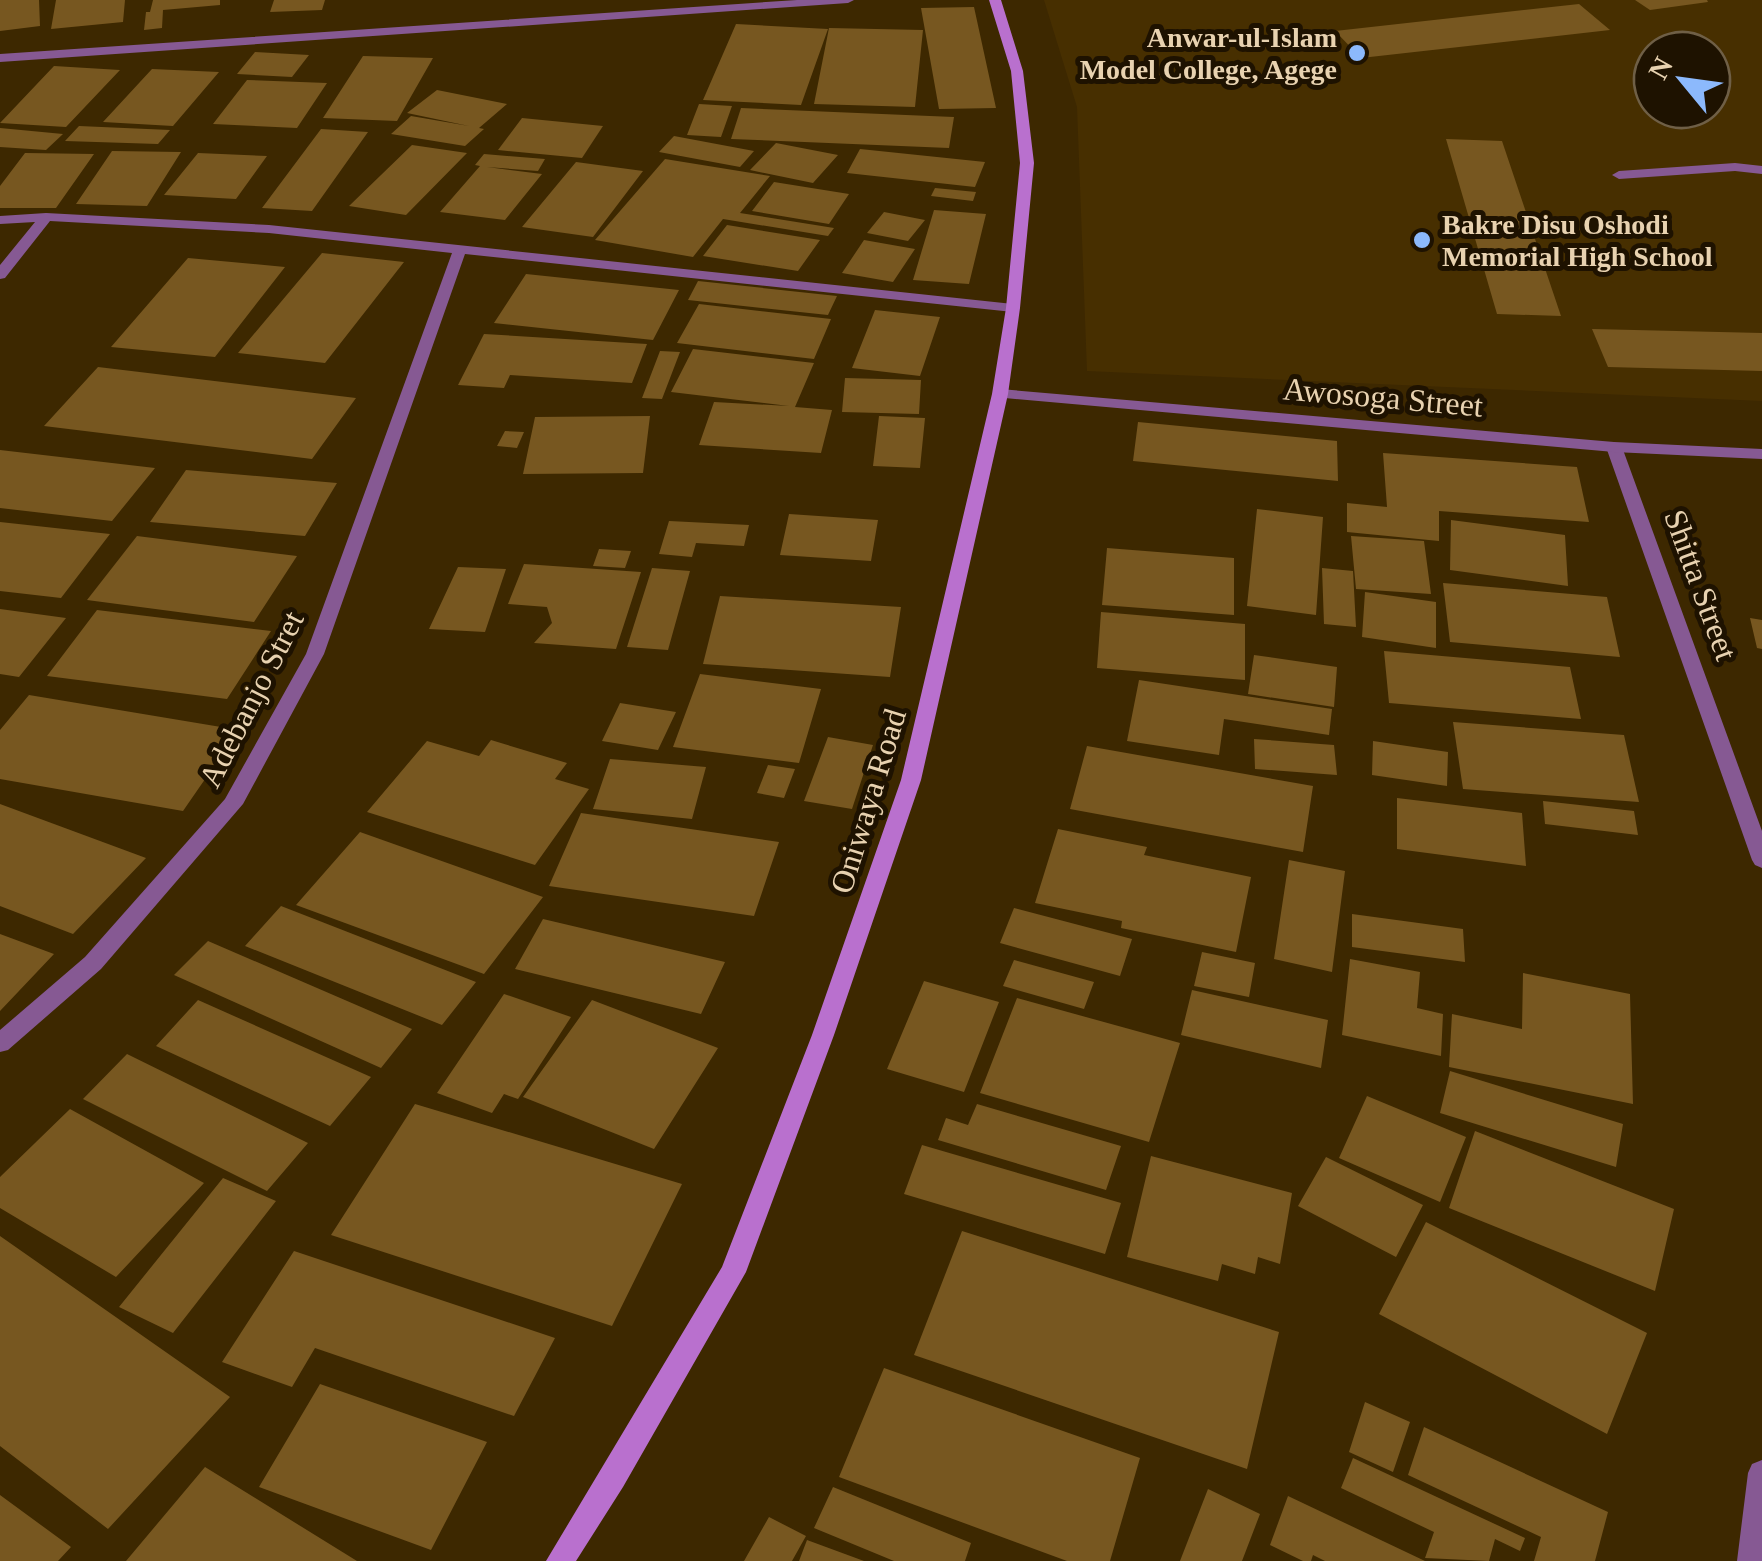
<svg xmlns="http://www.w3.org/2000/svg" width="1762" height="1561" font-family="Georgia,serif">
<style>
.built{fill:#472f00;fill-rule:evenodd}
.building{fill:#775720}
.lines{fill:none;stroke-linecap:round;stroke-linejoin:round}
.service{fill:#865993;fill-rule:evenodd}
.minor{fill:#865993;fill-rule:evenodd}
.tertiary{fill:#865993;fill-rule:evenodd}
.secondary{fill:#b970ce;fill-rule:evenodd}
.poi-dot{fill:#8cb9fc;stroke:#1e1200;stroke-width:4}
.labels{text-anchor:middle;stroke-width:10;stroke-linejoin:round;paint-order:stroke}
.far-poi-label{font-size:28px;font-weight:bold;fill:#e8d2b0;stroke:#1e1200;text-anchor:end}
.street-label{font-size:32px;fill:#e8d2b0;stroke:#1e1200}
</style>
<rect width="100%" height="100%" fill="#3d2800"/>
<path class="built" d="M1044 0H1762V401L1087 371 1077 107ZM1652 50H1712V110H1652Z"/>
<path class="building" d="M0 0H39L40 26 0 31Z
M56 0H125L123 22 51 29Z
M153 0H220V5L163 10 162 28 144 30 146 12H150Z
M274 0H325L322 10 270 12Z
M1635 0H1707L1708 2 1650 10Z
M1579 4 1610 30 1361 58 1335 31Z
M974 7 996 108 939 109 921 8Z
M736 24 828 29 801 105 703 100Z
M829 28 923 30 915 107 814 104Z
M255 52 309 55 292 77 237 74Z
M363 56 433 58 397 121 323 118Z
M54 66 120 70 66 127 0 123Z
M152 69 219 72 173 126 103 122Z
M247 80 327 83 297 128 213 124Z
M437 90 507 104 479 128 484 129 465 146 391 134 411 116 469 126 407 113Z
M699 104 732 106 721 137 687 135Z
M741 108 954 117 949 148 731 139Z
M522 118 603 126 582 158 498 150Z
M79 126 170 130 158 144 65 141Z
M0 128 63 134 46 150 0 147Z
M321 129 368 132 312 211 262 208Z
M674 136 754 151 740 167 659 152Z
M1446 139 1502 141 1561 316 1497 314Z
M776 143 838 155 813 183 750 170Z
M412 145 467 153 406 215 349 206Z
M860 149 985 162 975 187 847 173Z
M112 151 181 152 147 206 76 204Z
M25 153 94 154 56 208H0V186Z
M198 153 267 156 236 199 164 195Z
M484 154 545 159 538 171 487 167 542 174 505 220 440 212 480 166 475 165Z
M665 159 770 176 740 213 834 228 828 236 723 219 693 257 595 240Z
M576 162 643 171 593 237 522 227Z
M774 182 849 194 829 224 752 211Z
M935 188 976 192 973 201 931 196Z
M934 210 986 214 969 284 913 280Z
M884 212 925 220 908 241 867 233Z
M727 225 820 240 798 271 703 256Z
M864 240 915 249 893 282 842 273Z
M322 253 404 262 325 363 238 353Z
M188 258 285 267 215 357 111 347Z
M526 274 679 290 653 340 494 323Z
M698 281 837 296 828 315 688 300Z
M699 304 831 319 814 359 677 343Z
M875 310 940 317 920 376 852 368Z
M1592 329 1762 333V371L1608 367Z
M484 334 647 344 632 383 510 375 504 388 458 385Z
M693 349 814 363 795 407 832 410 821 453 699 445 714 402 789 406 671 392Z
M660 351 680 352 662 399 642 398Z
M98 367 356 398 312 459 44 426Z
M845 378 921 380 919 414 842 412Z
M650 416 643 473 523 474 535 417Z
M879 416 925 418 920 468 873 466Z
M1138 422 1337 441 1338 481 1133 461Z
M505 431 524 432 517 448 497 446Z
M0 450 155 468 112 521 0 508Z
M1383 453 1577 467 1589 522 1439 511V541L1347 532V503L1387 507Z
M186 470 337 483 305 536 150 522Z
M1257 509 1323 517 1316 615 1247 606Z
M789 514 878 520 871 561 780 555Z
M1451 520 1565 535 1568 586 1450 570Z
M669 521 749 525 744 546 696 543 692 557 659 554Z
M0 522 110 534 61 598 0 591Z
M137 536 297 556 254 622 87 600Z
M1351 536 1424 541 1431 594 1356 589Z
M1107 548 1234 558V615L1102 605Z
M599 549 631 551 625 568 593 566Z
M524 564 641 572 616 649 534 643 552 623 547 607 508 604Z
M458 567 506 569 485 632 429 629Z
M652 568 690 571 668 650 627 647Z
M1322 568 1353 571 1356 627 1324 624Z
M1443 583 1607 597 1620 657 1450 642Z
M1365 592 1436 602V648L1362 637Z
M720 596 901 607 890 677 703 664Z
M0 609 66 618 19 677 0 674Z
M97 610 271 631 227 699 47 676Z
M1101 612 1245 624V680L1097 668Z
M1750 618 1762 620V649L1757 648Z
M1384 651 1570 667 1581 719 1389 703Z
M1254 655 1337 667 1334 707 1248 694Z
M700 674 821 689 799 763 673 747Z
M1139 680 1332 709 1329 735 1224 719 1219 755 1127 741Z
M29 695 239 730 183 811 0 779V730Z
M620 703 676 712 658 750 602 741Z
M1453 722 1624 735 1639 802 1463 789Z
M828 737 873 745 852 809 804 801Z
M1254 739 1334 745 1337 775 1255 769Z
M491 740 567 763 555 779 589 789 535 865 367 812 427 741 479 756Z
M1373 741 1448 752 1447 786 1372 775Z
M1087 746 1313 786 1303 852 1070 809Z
M610 759 706 767 692 819 593 809Z
M768 765 795 769 784 798 757 793Z
M1397 798 1522 813 1526 866 1397 849Z
M1543 801 1634 811 1638 835 1545 824Z
M0 804 146 858 73 934 0 906Z
M581 813 779 842 754 916 549 886Z
M1058 829 1147 847 1144 855 1251 877 1236 952 1121 928 1122 921 1035 903Z
M360 832 543 897 484 974 296 905Z
M1289 860 1345 871 1332 972 1274 959Z
M281 906 476 982 442 1025 245 946Z
M1014 908 1132 939 1120 976 1000 943Z
M1352 914 1463 929 1465 962 1352 947Z
M543 919 725 962 701 1014 515 969Z
M0 934 54 954 0 1011Z
M208 941 412 1029 381 1068 174 975Z
M1202 952 1255 963 1249 997 1194 986Z
M1350 959 1420 972 1417 1008 1443 1014 1441 1056 1342 1035Z
M1014 960 1094 982 1084 1009 1003 986Z
M1523 973 1630 994 1633 1104 1449 1067 1452 1014 1522 1029Z
M924 981 999 1002 964 1092 887 1069Z
M1192 990 1328 1020 1321 1068 1181 1035Z
M504 994 571 1017 518 1099 504 1094 492 1113 437 1093Z
M1017 998 1180 1043 1149 1142 980 1093Z
M198 1000 371 1077 330 1126 156 1046Z
M592 1000 718 1048 654 1149 523 1097Z
M127 1054 308 1143 267 1191 83 1099Z
M1450 1071 1623 1124 1616 1167 1440 1113Z
M1367 1096 1466 1137 1440 1202 1339 1158Z
M415 1104 682 1184 612 1326 331 1235Z
M977 1104 1121 1146 1106 1190 938 1140 946 1118 968 1125Z
M70 1109 204 1183 116 1277 0 1208V1177Z
M1475 1131 1674 1209 1655 1291 1449 1208Z
M922 1145 1121 1203 1105 1254 904 1194Z
M1151 1156 1292 1193 1280 1264 1258 1257 1255 1274 1222 1264 1218 1281 1127 1257Z
M1326 1157 1423 1205 1396 1257 1298 1206Z
M223 1178 276 1201 173 1333 119 1307Z
M1426 1222 1647 1333 1607 1434 1379 1314Z
M962 1231 1279 1332 1247 1469 914 1355Z
M0 1236 230 1397 108 1529 0 1446Z
M294 1251 555 1338 514 1416 315 1348 292 1387 222 1362Z
M884 1368 1140 1458 1110 1561H1067L839 1477Z
M320 1384 487 1442 431 1550 259 1487Z
M1365 1402 1410 1422 1393 1472 1349 1452Z
M1424 1427 1608 1512 1595 1561H1534L1541 1537 1408 1475Z
M1353 1458 1525 1538 1520 1551 1495 1539 1489 1561 1425 1558 1434 1532 1341 1488Z
M205 1467 357 1561H126Z
M833 1487 971 1543 965 1561H894L814 1528Z
M1208 1489 1260 1514 1242 1561H1180Z
M0 1495 71 1547 58 1561H0Z
M1288 1496 1425 1561H1325L1313 1555 1311 1561H1303L1270 1545Z
M769 1517 806 1536 792 1561H744Z
M807 1540 864 1561H799Z"/>
<g class="lines">
<path class="service" d="M1735 163 1762 166V174L1735 171 1619 179 1612 175 1619 171Z"/>
<path class="minor" d="M797 0H854L848 3 0 62V54Z
M46 213 269 225 1013 304 1020 308 1013 312 465 254 324 654 243 804 101 969 8 1050 0 1052V1030L85 957 225 799 306 654 452 253 269 233 50 221 5 278 0 279V265L35 222 0 224V216Z
M1614 442 1622 447 1762 831V868L1755 865 1752 860 1606 447Z
M1762 1460V1561H1737L1748 1473 1752 1464Z"/>
<path class="tertiary" d="M1000 389 1614 442 1762 449V459L1614 452 994 397 992 394Z"/>
<path class="secondary" d="M989 0H1001L1023 71 1034 163 1020 308 1008 394 921 780 834 1035 746 1272 623 1487 576 1561H546L722 1267 812 1035 901 780 992 394 1006 308 1020 163 1011 71Z"/>
</g>
<g class="poi-dot">
<circle cx="1357" cy="53" r="10"/>
<circle cx="1422" cy="240" r="10"/>
</g>
<g class="labels">
<g class="far-poi-label">
<text x="1337" y="47">Anwar-ul-Islam<tspan x="1337" dy="32">Model College, Agege</tspan></text>
<text x="1442" y="234" text-anchor="start">Bakre Disu Oshodi<tspan x="1442" dy="32">Memorial High School</tspan></text>
</g>
<g class="street-label">
<text transform="translate(1383 397) rotate(5)" y="11">Awosoga Street</text>
<text transform="translate(1701 585) rotate(70)" y="11">Shitta Street</text>
<text transform="translate(251 699) rotate(-63)" y="11">Adebanjo Stret</text>
<text transform="translate(868 801) rotate(-73)" y="11">Oniwaya Road</text>
</g>
</g>
<g transform="translate(1682 80) rotate(299)"><circle r="48" fill="#1e1200" stroke="#6f5f46" stroke-width="2.5"/>
<path d="M0-8L18 38L0 25L-18 38Z" fill="#8cb9fc"/>
<text y="-15" font-size="28" font-weight="bold" text-anchor="middle" fill="#e8d2b0">N</text>
</g>
</svg>
